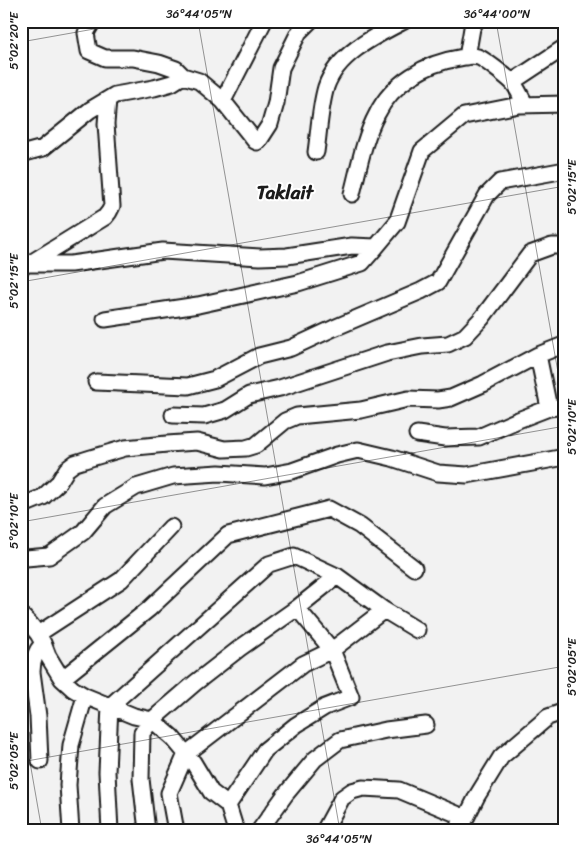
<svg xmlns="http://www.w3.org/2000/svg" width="586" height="852" font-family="Sriracha,sans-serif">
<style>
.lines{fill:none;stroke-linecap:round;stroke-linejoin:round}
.minor-casing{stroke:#1c1c1c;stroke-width:19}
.minor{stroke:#fff;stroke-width:15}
.ticks{fill:none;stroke:#1c1c1c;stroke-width:1;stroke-opacity:0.45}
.labels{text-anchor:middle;stroke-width:4;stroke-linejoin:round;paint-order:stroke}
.district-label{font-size:19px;font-weight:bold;fill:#1c1c1c;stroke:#fff}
.neatline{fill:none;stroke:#1c1c1c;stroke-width:2}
.ticks-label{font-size:12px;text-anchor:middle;fill:#1c1c1c}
</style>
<rect width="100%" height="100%" fill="#f2f2f2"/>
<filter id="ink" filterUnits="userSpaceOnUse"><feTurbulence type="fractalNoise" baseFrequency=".02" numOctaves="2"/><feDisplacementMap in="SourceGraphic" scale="10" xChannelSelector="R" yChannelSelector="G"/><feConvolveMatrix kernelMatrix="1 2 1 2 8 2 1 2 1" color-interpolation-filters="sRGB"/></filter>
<g filter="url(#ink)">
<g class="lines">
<g class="minor-casing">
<path id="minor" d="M467 57 472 28 476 21
M183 76 199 81 223 101 255 141 257 142 259 141 270 124 276 103 281 68 299 32 310 21
M512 82 565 47
M223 101 264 21
M316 152C319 131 320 107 326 87 337 54 375 36 404 21
M21 154 43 148 90 110 115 95 154 88 172 83 183 76 176 69 159 63 133 58H105L89 51 86 33 93 21
M352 194C359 167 364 138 377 114 392 83 426 63 459 58 465 57 472 55 478 57 483 58 508 78 512 82 518 88 521 98 526 105
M376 247 397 222 422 151 464 116 519 105 565 104
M29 264 105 217 109 212 112 206 106 124 108 99
M21 266 29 264H71L163 251 260 257 287 256 352 246 376 247 362 263 298 283 198 305 105 319
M538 355 549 408
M96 382 188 386 215 379 259 356 291 348 334 328 421 291 438 282 487 195 500 182 560 171 565 173
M173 415 204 416 225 410 249 395 280 388 387 353 422 346 448 344 465 336 482 318 530 254 552 246H565
M417 434 445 438 479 437 518 420 549 408 565 406
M21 506 43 497 59 482 67 469 75 463 91 458 125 448 167 444 197 442 224 449 246 448 256 445 285 421 297 416 361 410 408 399 438 400 451 398 483 384 538 355 561 346 565 347
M21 557 26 558 49 556 83 532 105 506 136 487 173 476 219 473 265 476 292 471 337 455 358 450 392 458 438 473 467 475 565 457
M297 608 337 576
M21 615 30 624 38 634 43 643 48 656 62 679 73 689 85 696 134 716 152 720 172 737 193 762 211 792 228 805 236 831
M38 634 121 580 171 527
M62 679 149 609 228 535 329 509 360 526 414 568
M40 761 38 716 32 672C32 661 35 652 43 643
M71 831 68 785 71 745 85 696
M110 831 107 772 110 706 269 564 294 556 337 576 384 610 417 630
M147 831 141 779 142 733 152 720 195 683 240 648 297 608 332 650 351 697 325 707 296 725 265 750 228 805
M176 831 169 793 186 754 303 664 332 650 384 610
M259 831 285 795 315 759 340 740 386 730 426 725
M324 831 342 798 352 791 363 788 399 790 466 818
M454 831 466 818 477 796 501 757 548 717 565 711"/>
</g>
<use href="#minor" class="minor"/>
</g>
</g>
<path class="ticks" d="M198 21 340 831M496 21 565 412M21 42 139 21M21 282 565 186M21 522 565 426M21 711 42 831M21 762 565 666"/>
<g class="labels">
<g class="district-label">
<text x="285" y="199">Taklait</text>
</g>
</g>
<rect width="586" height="852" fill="none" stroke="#fff" stroke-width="55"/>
<rect x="28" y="28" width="530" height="796" class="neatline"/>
<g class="ticks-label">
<text x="199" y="18">36°44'05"N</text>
<text x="497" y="18">36°44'00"N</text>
<text transform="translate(14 41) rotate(-90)" y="4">5°02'20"E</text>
<text transform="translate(572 187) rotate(-90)" y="4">5°02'15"E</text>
<text transform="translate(14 281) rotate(-90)" y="4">5°02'15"E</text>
<text transform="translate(572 427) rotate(-90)" y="4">5°02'10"E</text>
<text transform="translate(14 521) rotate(-90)" y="4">5°02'10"E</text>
<text transform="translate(572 667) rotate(-90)" y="4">5°02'05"E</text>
<text transform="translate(14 761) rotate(-90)" y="4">5°02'05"E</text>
<text x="339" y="843">36°44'05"N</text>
</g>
</svg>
